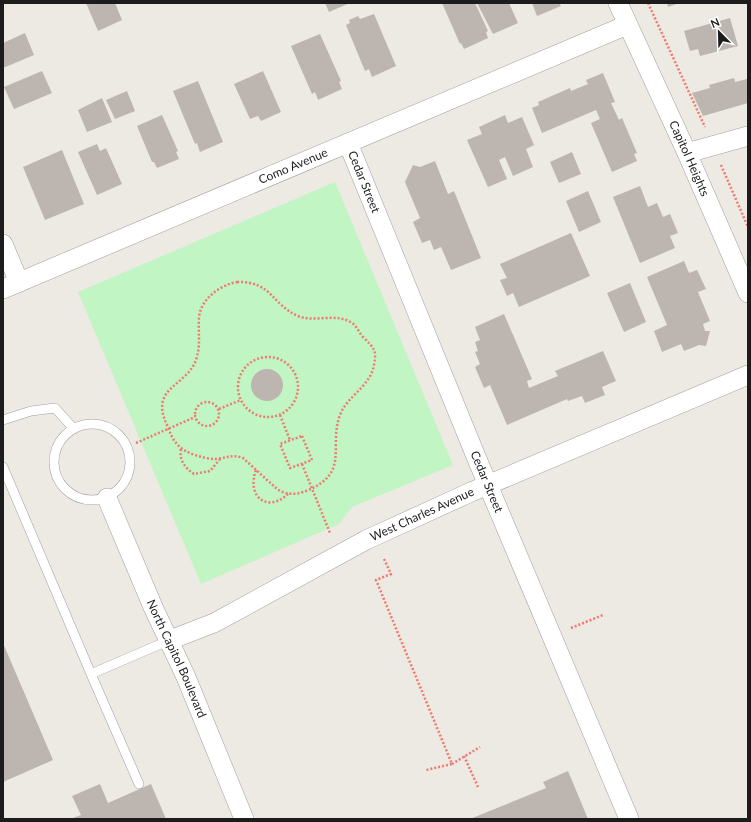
<svg xmlns="http://www.w3.org/2000/svg" width="751" height="822" font-family="Lato,sans-serif">
<style>
.park{fill:#c2f5c4}
.building{fill:#bdb5b0}
.lines{fill:none;stroke-linecap:round;stroke-linejoin:round}
.service-casing{stroke:#a0a0a0;stroke-width:10}
.minor-casing{stroke:#a0a0a0;stroke-width:20}
.path{stroke:#ef7a72;stroke-width:2.5;stroke-dasharray:2 2;stroke-linecap:butt}
.service{stroke:#fff;stroke-width:9}
.minor{stroke:#fff;stroke-width:19}
.labels{text-anchor:middle;stroke-width:3;stroke-linejoin:round;paint-order:stroke}
.street-label{font-size:12px;fill:#1c1c1c;stroke:#fff}
</style>
<rect width="100%" height="100%" fill="#ede9e3"/>
<path class="park" d="M335 182 453 465 352 507 339 524 201 584 78 292Z"/>
<path class="building" d="M86 3H115L122 20 98 31Z
M325 3H350L329 12Z
M442 3H475L488 31 486 32 488 38 464 49 461 43 460 44Z
M477 3H509L518 23 493 34Z
M532 3H559L561 6 537 16Z
M667 3H679L668 7Z
M374 14 396 66 372 77 369 69 365 71 346 25 350 23 349 20 358 16 360 19Z
M730 18 738 46 700 56 698 49 690 51 684 31Z
M25 33 34 55 3 68V43Z
M320 34 341 81 339 82 342 89 318 100 315 92 312 94 291 46Z
M42 71 52 93 14 109 4 87Z
M263 71 281 112 261 121 258 116 250 119 234 84Z
M603 73 615 102 611 103 619 120 622 118 637 153 634 154 637 161 612 172 591 123 600 119 596 110 542 133 532 108 539 105 538 102 570 88 571 91 588 84 586 80Z
M734 78 735 82 747 79 748 103 703 116 692 93 710 88 709 85Z
M198 81 223 142 200 152 197 143 195 144 173 91Z
M127 91 135 111 115 119 106 100Z
M102 98 112 122 87 132 78 110Z
M162 115 178 151 176 152 179 159 157 168 154 162H152L137 126Z
M505 115 508 123 522 117 534 145 526 149 533 167 513 176 505 157 499 160 507 179 488 187 467 140 482 134 479 127Z
M97 144 100 151 106 148 122 184 97 195 78 152Z
M62 150 84 204 45 220 23 167Z
M572 152 581 174 559 183 550 162Z
M435 161 448 194 454 191 481 258 451 270 441 247 434 250 430 240 422 243 413 222 420 218 405 182 413 165 420 167Z
M640 186 648 207 657 203 663 217 670 214 678 233 670 236 675 248 640 263 613 197Z
M588 191 601 222 579 232 566 201Z
M571 233 590 276 519 307 513 293 507 296 500 280 507 278 500 264Z
M684 261 689 273 697 270 706 289 698 292 710 321 703 324 705 331H710L706 346 699 345 684 351 681 344 662 352 654 331 667 325 647 277Z
M630 283 646 322 624 332 607 293Z
M504 314 532 379 527 381 529 388 558 376 555 371 603 351 616 381 602 387 605 395 585 403 582 396 568 401 567 399 507 425 490 385 484 388 475 367 480 364 475 352 478 351 475 342 480 340 475 327Z
M251 385a16 16 0 1 1 32 0a16 16 0 1 1-32 0Z
M3 643 53 760 3 782Z
M568 771 588 819H470L546 788 543 782Z
M100 784 108 803 151 784 166 819H70L81 815 72 796Z"/>
<g class="lines">
<g class="service-casing">
<path id="service" d="M3 420 31 411 55 408 74 429
M54 462a38 38 0 1 1 76 0a38 38 0 1 1-76 0Z
M3 467 91 674
M139 784 91 674 170 640"/>
</g>
<g class="minor-casing">
<g id="minor">
<path id="s1" d="M618 3 687 153 748 293"/>
<path id="s2" d="M348 143 477 459 629 819"/>
<path d="M687 153 748 136"/>
<path d="M3 244 19 282"/>
<path id="s3" d="M3 289 627 25"/>
<path id="s4" d="M107 498 153 607 186 677 244 819"/>
<path id="s5" d="M170 640 214 623 366 540 471 492 748 375"/>
</g>
</g>
<path class="path" d="M648 3 705 127
M721 165 748 227
M237 282C272 281 272 305 298 316 314 323 336 312 352 323 357 326 359 333 363 337 374 348 377 350 374 365 370 387 347 396 340 415 328 447 351 473 306 491 296 495 286 495 277 489L243 458C233 454 226 458 216 459 204 459 184 453 177 444 172 439 170 432 167 425 149 387 186 387 196 360 201 345 198 332 199 317 201 299 220 285 237 282Z
M238 387a30 30 0 1 1 60 0a30 30 0 1 1-60 0Z
M195 414a12 12 0 1 1 24 0a12 12 0 1 1-24 0Z
M219 409 241 400
M280 415 290 440
M302 436 312 460 290 468 280 444Z
M136 443 195 417
M181 449C179 460 185 468 194 474L210 471 221 458
M302 464 330 533
M256 470C246 497 268 514 289 493
M384 559 391 574 376 580 452 764 426 770
M571 628 603 615
M464 756 478 787
M452 764 480 747"/>
<use href="#service" class="service"/>
<use href="#minor" class="minor"/>
</g>
<g class="labels">
<g class="street-label">
<text dy="4" stroke="none"><textPath href="#s1" startOffset="171">Capitol Heights</textPath></text>
<text dy="4" stroke="none"><textPath href="#s3" startOffset="315">Como Avenue</textPath></text>
<text dy="4" stroke="none"><textPath href="#s2" startOffset="42">Cedar Street</textPath></text>
<text dy="4" stroke="none"><textPath href="#s2" startOffset="366">Cedar Street</textPath></text>
<text dy="4" stroke="none"><textPath href="#s5" startOffset="282">West Charles Avenue</textPath></text>
<text dy="4" stroke="none"><textPath href="#s4" startOffset="175">North Capitol Boulevard</textPath></text>
</g>
</g>
<rect width="751" height="822" fill="none" stroke="#1c1c1c" stroke-width="8"/>
<g transform="translate(719 32) rotate(337)" stroke="#ffffff" stroke-width="3" paint-order="stroke">
<path d="M0-3L7 15L0 10L-7 15Z" fill="#1c1c1c"/>
<text y="-6" font-size="11" font-weight="bold" text-anchor="middle" fill="#1c1c1c">N</text>
</g>
</svg>
